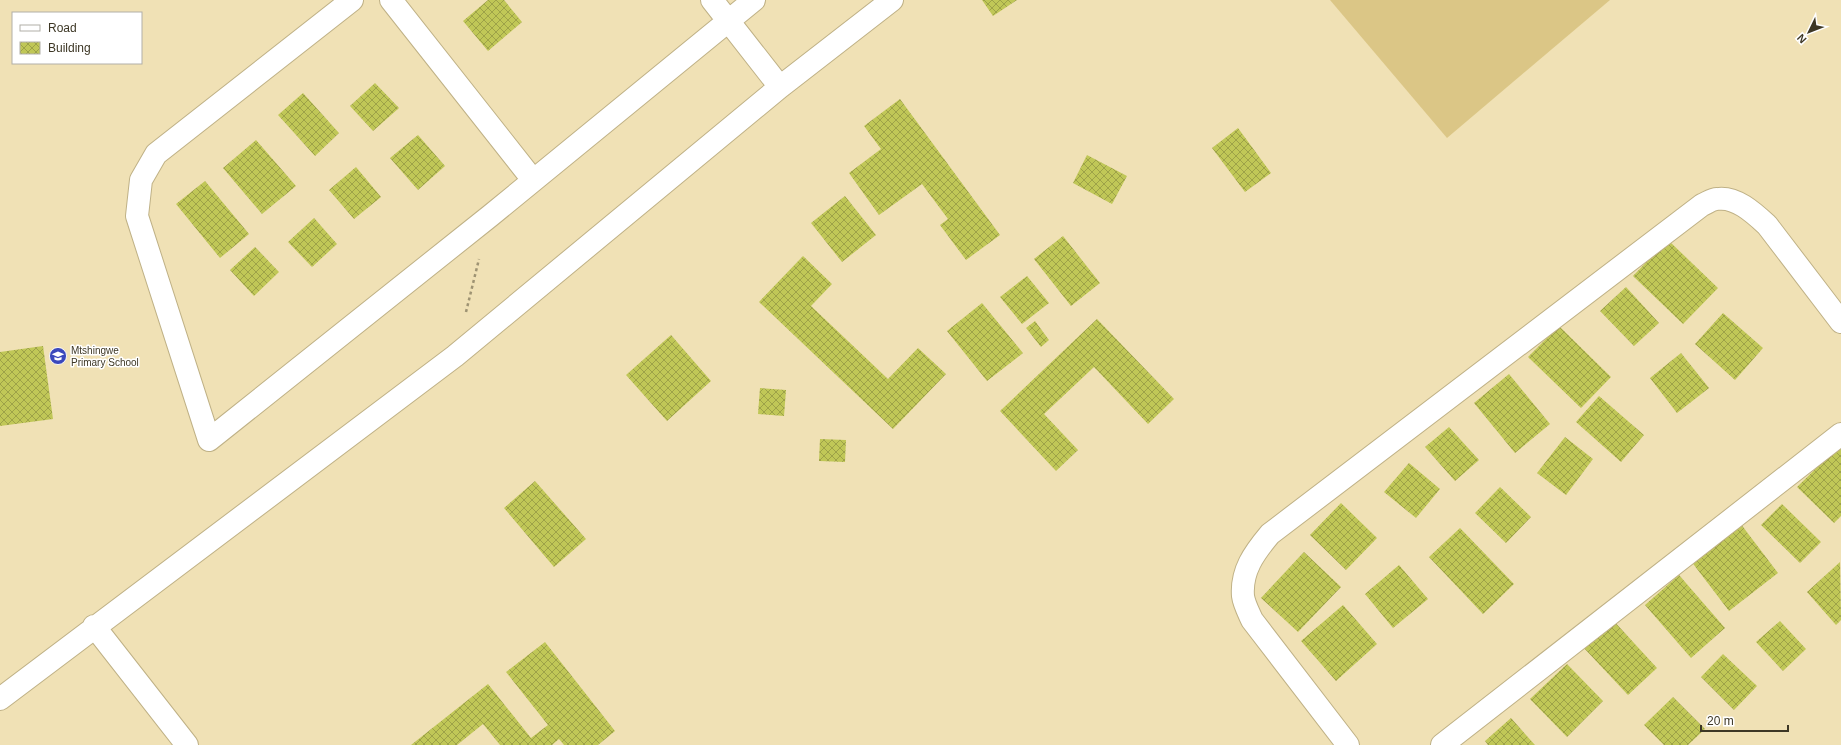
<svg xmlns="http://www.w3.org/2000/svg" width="1841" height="745" font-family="Arial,sans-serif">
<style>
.grass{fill:#dbc686}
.building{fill:url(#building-cross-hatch)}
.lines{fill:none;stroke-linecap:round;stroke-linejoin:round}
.minor-casing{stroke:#bfb186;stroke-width:24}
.path{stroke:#9e9373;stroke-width:2.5;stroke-dasharray:3 3;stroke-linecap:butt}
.minor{stroke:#fff;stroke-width:22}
.labels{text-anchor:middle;stroke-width:3;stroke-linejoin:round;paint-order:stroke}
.poi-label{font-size:10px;fill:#3d3725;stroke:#fff;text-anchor:start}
</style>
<defs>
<pattern id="building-cross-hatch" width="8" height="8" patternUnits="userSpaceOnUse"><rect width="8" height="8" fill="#c0c757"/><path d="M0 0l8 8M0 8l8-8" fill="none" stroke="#9da248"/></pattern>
</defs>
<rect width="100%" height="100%" fill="#f0e1b5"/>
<path class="grass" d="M1330 0H1610L1447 138Z"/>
<path class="building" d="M488 0H504L522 22 488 51 463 21Z
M982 0H1017L993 16Z
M375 83 399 108 373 131 350 106Z
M303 93 339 133 315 156 278 115Z
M900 99 1000 235 966 260 940 225 948 219 922 184 879 215 849 173 881 149 864 126Z
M1238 128 1271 173 1245 192 1212 148Z
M418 135 445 166 418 190 390 158Z
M256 140 296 186 262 214 223 168Z
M1087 155 1127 176 1112 204 1073 183Z
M356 167 381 197 354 219 329 190Z
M205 181 249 234 220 258 176 204Z
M845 196 876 235 842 262 811 223Z
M314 218 337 244 312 267 288 242Z
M1063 236 1100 283 1071 306 1034 259Z
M1668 240 1718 288 1683 324 1633 276Z
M255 247 279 272 254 296 230 270Z
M803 256 832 284 811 306 888 379 918 348 946 374 893 429 759 302Z
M1027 276 1049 303 1022 324 1000 297Z
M1626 287 1659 323 1634 346 1600 311Z
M982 303 1023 353 987 381 947 331Z
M1723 313 1763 348 1735 380 1695 344Z
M1097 319 1174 399 1148 424 1094 367 1044 414 1078 450 1056 471 1000 411Z
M1035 321 1049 340 1041 347 1026 328Z
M1559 326 1611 377 1581 408 1528 357Z
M671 335 711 381 667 421 626 375Z
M43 346 53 419 0 426V352Z
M1681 353 1709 388 1677 413 1650 378Z
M1509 374 1550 424 1515 453 1474 403Z
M760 388 786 390 784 416 758 414Z
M1599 396 1644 435 1621 462 1576 422Z
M1449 427 1479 460 1455 481 1425 447Z
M1565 437 1593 459 1566 495 1537 473Z
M820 439 846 440 845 462 819 461Z
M1841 444V516L1834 523 1797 487Z
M1409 463 1440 489 1416 518 1384 492Z
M535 481 586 539 554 567 504 508Z
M1500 487 1531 517 1506 543 1475 513Z
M1341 503 1377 538 1346 570 1310 535Z
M1782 504 1821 542 1800 563 1761 525Z
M1740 523 1778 573 1729 611 1691 561Z
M1460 528 1514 584 1483 614 1429 557Z
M1304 552 1341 587 1298 632 1261 598Z
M1840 562 1841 620 1836 625 1807 592Z
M1399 565 1428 599 1393 628 1365 594Z
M1679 575 1725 628 1691 658 1645 605Z
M1343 605 1377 644 1336 681 1301 641Z
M1611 618 1657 668 1628 695 1582 646Z
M1780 621 1806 649 1783 671 1756 642Z
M545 642 615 731 598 745H564L559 739 552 745H500L483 724 457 745H411L488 684 531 738 548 725 506 672Z
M1723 654 1757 686 1734 710 1701 677Z
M1567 664 1603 701 1567 737 1530 699Z
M1673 697 1705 729 1688 745H1664L1644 725Z
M1511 718 1535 745H1488L1485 741Z"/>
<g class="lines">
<g class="minor-casing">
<path id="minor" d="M352 0 156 154 141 180 137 216 209 440 490 216 754 0
M391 0 533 180
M712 0 780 87
M94 626 187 745
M0 699 455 356 780 87 892 0
M1348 745 1252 620C1249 613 1244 604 1243 596 1241 571 1254 553 1270 534L1702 205C1707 203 1712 199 1717 199 1736 196 1754 213 1767 225L1841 322
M1442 745 1841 434"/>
</g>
<path class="path" d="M466 312 479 259"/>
<use href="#minor" class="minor"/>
</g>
<defs>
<g id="school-disc" transform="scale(0.9)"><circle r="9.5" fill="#3a48bc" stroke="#fff"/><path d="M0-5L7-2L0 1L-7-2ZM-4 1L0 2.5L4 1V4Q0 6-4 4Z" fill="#fff"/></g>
</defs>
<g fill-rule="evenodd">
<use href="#school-disc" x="58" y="356"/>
</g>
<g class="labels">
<g class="poi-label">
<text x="71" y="354">Mtshingwe<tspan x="71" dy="12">Primary School</tspan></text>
</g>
</g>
<rect x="12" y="12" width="130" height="52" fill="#ffffff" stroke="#b1afa8"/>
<rect x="20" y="25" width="20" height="6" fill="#ffffff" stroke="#b1afa8"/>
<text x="48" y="32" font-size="12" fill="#3d3725">Road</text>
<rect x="20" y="42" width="20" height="12" fill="url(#building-cross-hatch)" stroke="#b1afa8"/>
<text x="48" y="52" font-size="12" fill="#3d3725">Building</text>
<g transform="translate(1809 32) rotate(227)" stroke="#ffffff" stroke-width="3" paint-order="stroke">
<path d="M0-3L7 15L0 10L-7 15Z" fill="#3d3725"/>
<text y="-6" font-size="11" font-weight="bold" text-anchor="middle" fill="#3d3725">N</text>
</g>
<path d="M1701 725v6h87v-6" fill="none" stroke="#3d3725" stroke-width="2"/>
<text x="1707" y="725" font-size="12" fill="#3d3725" stroke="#ffffff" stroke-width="3" paint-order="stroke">20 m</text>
</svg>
